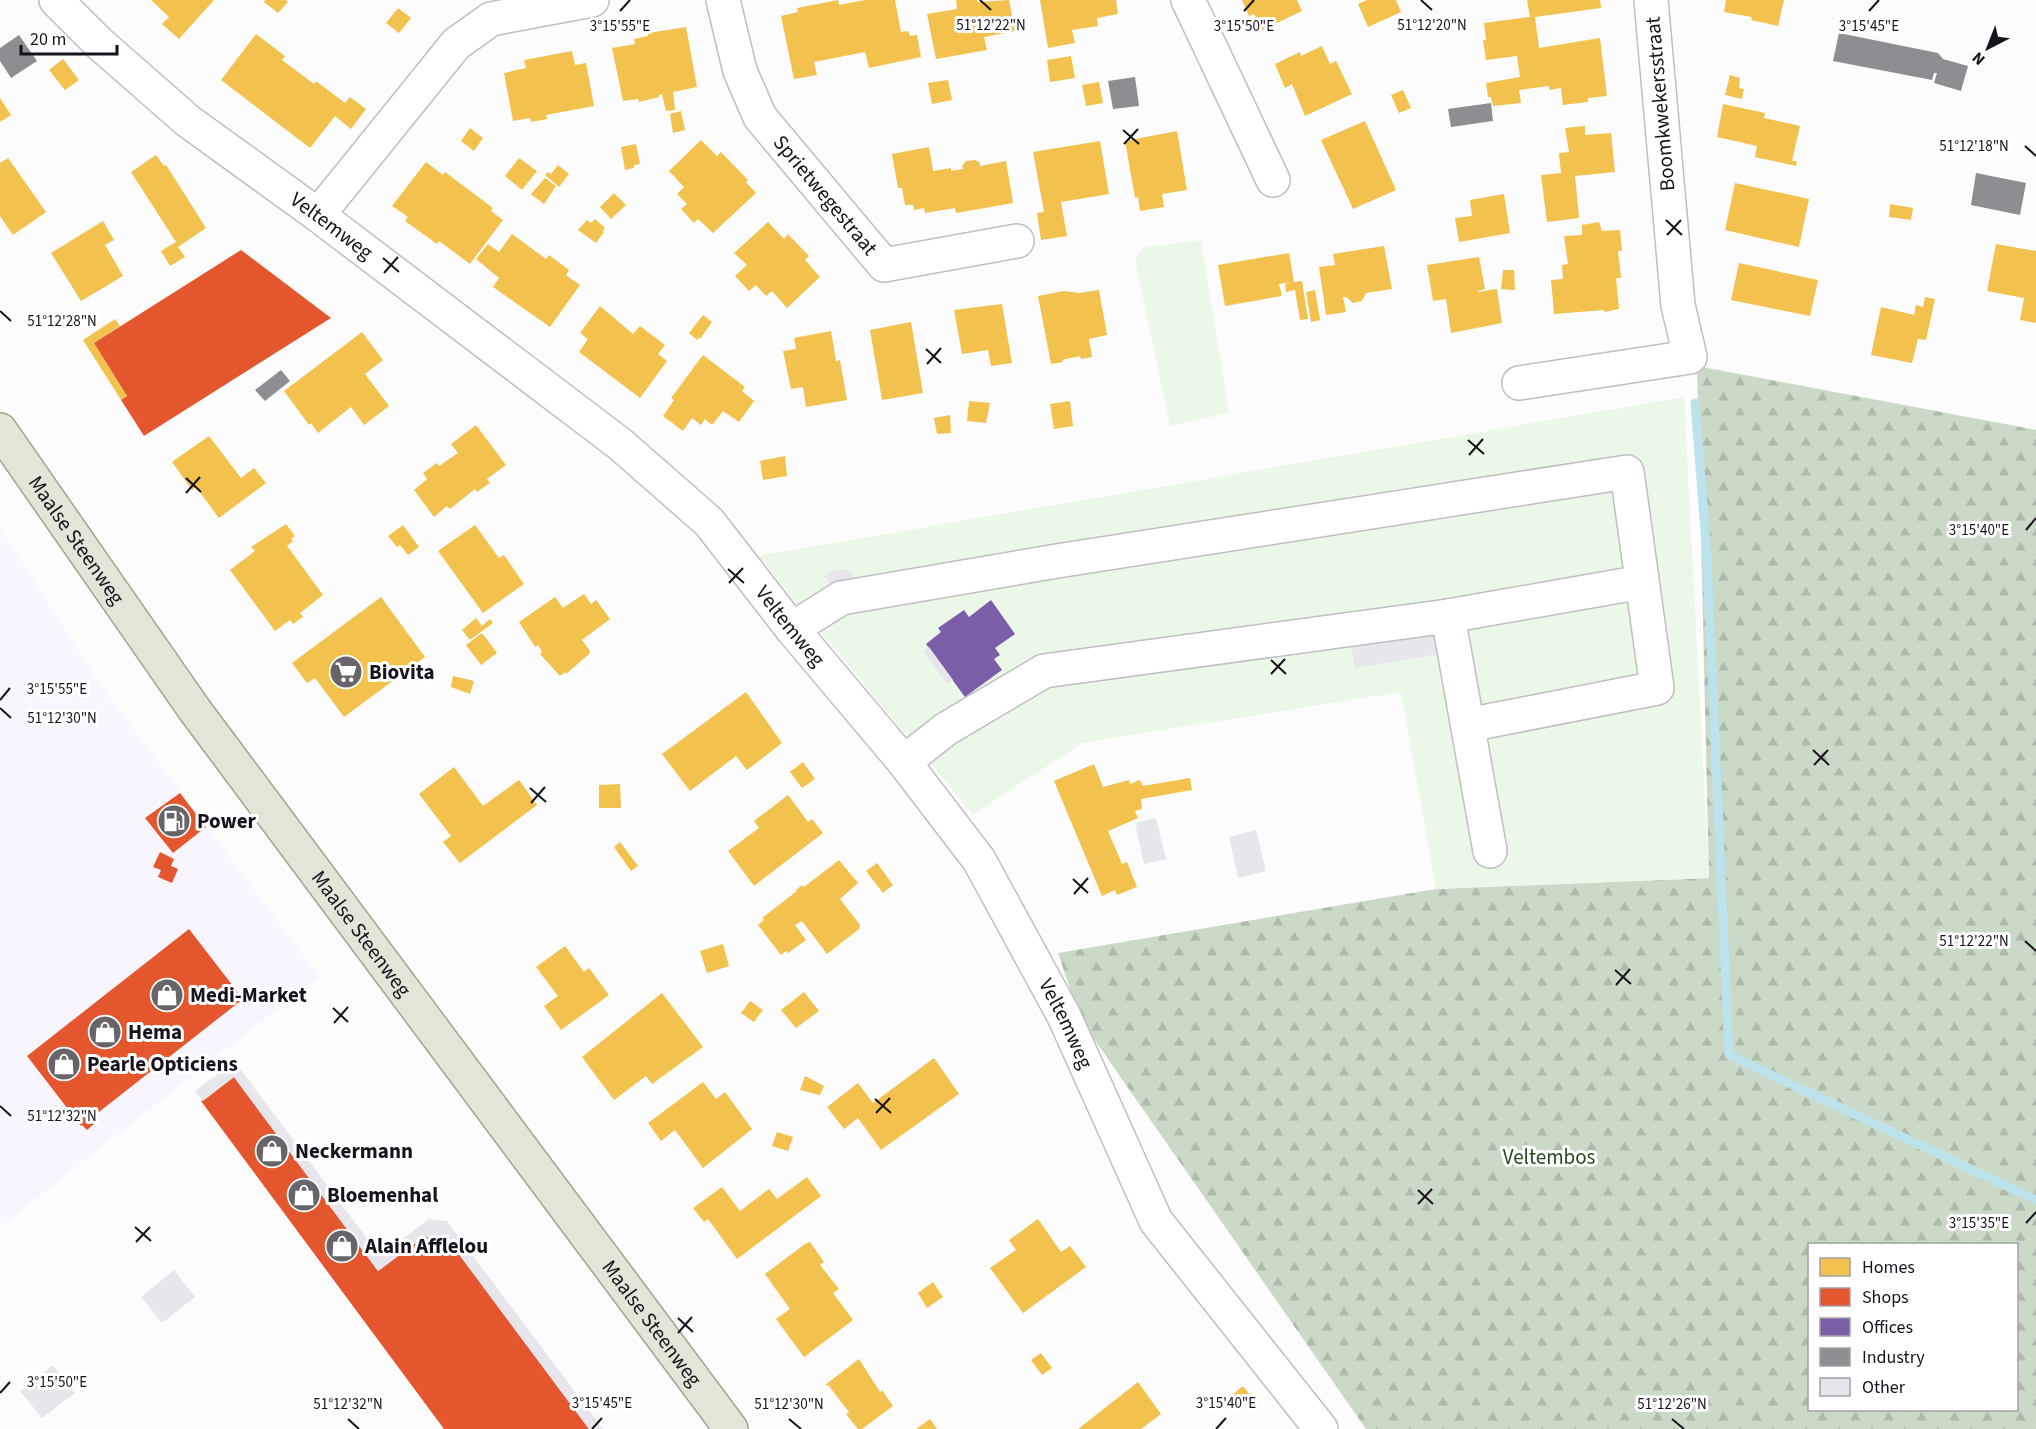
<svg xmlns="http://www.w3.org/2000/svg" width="2036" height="1429" font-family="'Source Sans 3',sans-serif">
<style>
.built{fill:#f9f5fe}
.forest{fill:url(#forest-firs);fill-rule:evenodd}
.park{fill:#ebf8e7}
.homes{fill:#f2c14e}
.shops{fill:#e4572e}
.offices{fill:#7b5ea7}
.industry{fill:#8d8d92}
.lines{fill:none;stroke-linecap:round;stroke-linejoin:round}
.stream{stroke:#bce3ec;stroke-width:9}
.building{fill:#e7e6ec}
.minor-casing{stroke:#c0bdc3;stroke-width:36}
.major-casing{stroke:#a2a38c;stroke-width:36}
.minor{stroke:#fff;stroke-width:33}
.major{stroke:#e4e4d7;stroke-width:33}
.ticks{fill:none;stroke:#17121c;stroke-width:2}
.labels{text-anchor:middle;stroke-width:6;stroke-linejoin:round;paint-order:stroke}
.street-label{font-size:21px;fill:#17121c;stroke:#fff}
.poi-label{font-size:21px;font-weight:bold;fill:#17121c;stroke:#fff;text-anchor:start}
.park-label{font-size:21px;fill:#264b18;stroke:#fff}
.ticks-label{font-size:15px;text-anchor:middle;fill:#17121c;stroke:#fff;stroke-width:6;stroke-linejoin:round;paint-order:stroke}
</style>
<defs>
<pattern id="forest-firs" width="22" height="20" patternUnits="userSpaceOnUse" patternTransform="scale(1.5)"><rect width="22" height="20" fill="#cbdac6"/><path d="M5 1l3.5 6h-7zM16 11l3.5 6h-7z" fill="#aebaaa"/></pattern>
</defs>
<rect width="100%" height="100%" fill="#fcfcfc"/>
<path class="built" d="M0 528 103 689 319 977 0 1227Z"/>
<path class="forest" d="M1697 366 2036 430V1429H1366L1080 1019 1058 953 1436 889 1709 878ZM1810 1244H2016V1410H1810Z"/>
<path class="park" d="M1201 240 1229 413 1170 426 1135 260 1142 248Z
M1684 397 1709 878 1436 889 1401 692 1082 743 973 815 758 556Z"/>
<path class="homes" d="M151 0H214L179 39 162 24 169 17Z
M265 0H286L288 2 278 13 264 2Z
M838 0 839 5 865 0H895L901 32 908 31 910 36 917 35 921 57 869 68 865 52 814 62 817 75 794 79 781 16 798 12 797 8Z
M956 0H977L978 2 1009 0 1015 31 984 37 987 50 936 59 927 14 957 9Z
M1040 0H1116L1118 14 1097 18 1098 26 1072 30 1075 43 1048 48Z
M1242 0H1297L1302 11 1262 30 1254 14 1249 16Z
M1367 0H1396L1401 12 1368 27 1358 4Z
M1527 0H1600L1601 8 1535 17 1539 48 1600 38 1607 96 1588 98V102L1563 105 1561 88 1549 90V86L1519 90 1521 103 1493 106 1491 97H1488L1486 83 1520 77 1517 56 1486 60 1483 40H1486L1484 23 1530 17Z
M1726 0H1784L1778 26 1751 20 1752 17 1724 12Z
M398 8 411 18 399 33 386 23Z
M686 27 697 87 673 92 675 110 666 111 662 94 659 95V97L639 102 638 99 623 101 612 48 635 44 634 39 648 36V33Z
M256 34 285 56 282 60 314 84 316 81 345 103 350 97 366 109 351 129 335 116 310 148 221 80Z
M1322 46 1330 64 1336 61 1352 94 1305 116 1292 84 1285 88 1275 64 1300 52 1301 56Z
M572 51 575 65 586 63 594 106 546 115 547 119 531 122 530 118 513 121 504 73 526 68 524 60Z
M1071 56 1075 78 1050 82 1047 60Z
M63 59 79 80 65 90 49 70Z
M1730 75 1740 78 1739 88 1744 89 1742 99 1725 95Z
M948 80 952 100 932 104 928 83Z
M1099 82 1103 103 1086 106 1082 85Z
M1403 90 1411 108 1399 113 1391 95Z
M0 98 11 115 0 122Z
M1723 104 1765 113 1764 118 1800 126 1792 161H1797L1796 166 1755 157 1757 146 1717 137Z
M681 111 685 130 673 133 670 114Z
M1365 121 1396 190 1353 209 1321 140Z
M1585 126V135L1611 133 1615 172 1575 176 1579 218 1547 222 1541 175 1561 173 1559 153 1569 152 1565 128Z
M470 128 483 138 474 151 461 141Z
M1177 131 1187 190 1162 194 1164 207 1140 211 1138 197 1135 198 1125 141Z
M701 140 717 156 721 152 748 180 746 182 756 193 713 233 698 219 694 223 681 209 687 204 677 194 684 187 669 171Z
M1100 141 1109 194 1061 202 1067 236 1041 240 1037 213 1044 212 1033 152Z
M636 144 640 164 634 165V168L625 170 621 147Z
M929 147 933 171 951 168V171L963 169 962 166 966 161 975 160 980 163V166L1006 161 1013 203 956 213 955 208 925 213 924 208 914 210 913 205H905L902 188H898L892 154Z
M156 155 164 166 166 165 206 228 178 247 185 257 170 266 161 251 176 242 131 172Z
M8 158 46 212 13 235 0 216V163Z
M519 158 537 171 522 190 505 176Z
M426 162 443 175 445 172 493 208 491 211 503 220 470 264 439 241 437 244 405 221 408 217 392 206Z
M558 165 569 174 559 187 545 175 548 172 551 174Z
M545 178 556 186 544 204 531 194Z
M1735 183 1809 199 1799 247 1725 230Z
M614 193 626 205 611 219 600 207Z
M1504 194 1510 233 1459 242 1455 218 1472 216 1470 200Z
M1890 204 1913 208 1911 220 1889 217Z
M595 219 605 228 603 231 604 232 596 243 578 230 587 220 591 223Z
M103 221 114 240 105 245 123 276 81 301 51 253Z
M768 222 784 239 788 234 809 256 805 260 820 277 787 308 772 291 766 296 756 285 749 291 735 276 747 265 734 253Z
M1599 222 1602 231 1620 230 1622 251H1618L1621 278H1616L1619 309 1604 312V310L1554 314 1551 280 1563 279 1562 265 1568 264 1564 236 1582 235V225Z
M512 234 546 259 549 255 569 270 566 275 580 285 550 327 493 287 499 278 476 259 488 244 499 252Z
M1996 244 2036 251V323L2020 320 2024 298 1987 291Z
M1384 246 1392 289 1366 293 1362 301 1353 303 1346 297H1343L1346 312 1326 315 1319 267 1335 265 1333 254Z
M1289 253 1294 282 1302 281 1308 319 1300 320 1295 290 1286 292 1285 284 1291 282 1279 284 1282 296 1225 306 1218 265Z
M1479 257 1485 289 1478 291V292L1497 289 1502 323 1451 333 1446 299 1433 301 1427 265Z
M1739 263 1818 280 1810 316 1731 300Z
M1503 270H1514L1515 290 1501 289Z
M1099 290 1107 335 1089 339 1092 357 1081 359 1080 356 1062 360 1063 362 1051 364 1038 296 1064 291 1079 293Z
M1315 290 1320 320 1311 322 1306 292Z
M1925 297 1935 299 1926 340 1918 339 1912 363 1871 355 1881 307 1914 315 1916 305 1923 307Z
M1002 304 1012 363 991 366 988 350 962 354 954 310Z
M600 306 633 334 640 326 665 345 658 354 667 361 640 398 579 352 588 339 580 333Z
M703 315 712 322 700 339 699 337 697 340 689 333Z
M115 319 120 326 94 343 127 396 121 400 83 340Z
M911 322 923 393 882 400 870 330Z
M831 331 836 361 840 360 847 400 806 407 803 387 791 389 783 351 796 349 794 338Z
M362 332 383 360 365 374 389 406 364 425 351 407 318 433 311 423 309 425 284 391Z
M703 355 745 387 742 391 754 401 739 422 723 411 712 425 705 419 701 425 692 418 683 431 663 416 674 400 671 398Z
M969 401 990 403 986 423 967 421Z
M1070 401 1073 426 1054 429 1050 404Z
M950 415 951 433 937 434 934 418Z
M476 425 506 465 487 479 490 483 477 492 475 489 450 509 447 506 434 517 414 490 427 479 423 473 437 463 439 466 458 453 451 444Z
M209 436 241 478 254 468 266 483 219 518 196 487 192 490 172 462Z
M785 456 787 476 763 480 760 461Z
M286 524 295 536 291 539 293 541 287 546 323 595 300 613 303 617 293 624 290 620 275 631 230 570 255 551 251 547Z
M403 525 419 547 408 555 400 545 397 547 388 536Z
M475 525 499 558 504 555 524 584 483 613 438 551Z
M584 594 591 604 596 600 610 619 582 640 590 651 589 654 566 674 565 672 560 676 540 654 542 652 538 645 535 647 519 622 555 597 563 608Z
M381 597 425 657 344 717 315 678 307 683 292 663Z
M476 618 482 626 490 619 493 623 470 640 462 630Z
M482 633 497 653 481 665 466 645Z
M453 676 474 681 470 694 451 687Z
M746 692 782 743 747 770 736 756 690 791 662 754Z
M803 762 815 779 802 788 790 772Z
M1094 764 1103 787 1129 780 1130 784 1140 780 1143 786 1190 778 1192 790 1141 799 1142 809 1135 811 1138 818 1108 831 1122 864 1127 862 1137 887 1117 895 1115 890 1102 896 1054 781Z
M454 767 483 806 519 780 537 805 460 863 443 842 451 836 419 794Z
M620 784 621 808H599V785Z
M788 795 808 822 812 819 823 833 754 886 728 851 759 828 754 821Z
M620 842 638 866 631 871 614 847Z
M839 860 858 883 840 899 860 925 859 929 827 954 802 921 795 925 806 940 788 953 786 951 781 955 758 925 764 920 762 918 797 891 796 890 802 885 804 887Z
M877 863 893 885 883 893 866 871Z
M723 944 729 966 707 973 700 951Z
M565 946 584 972 589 968 609 995 561 1030 544 1006 558 996 536 967Z
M804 992 819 1011 796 1028 781 1010Z
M662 993 703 1047 652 1084 646 1076 614 1100 582 1057Z
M750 1001 763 1010 754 1022 741 1013Z
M934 1058 959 1094 881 1150 858 1118 844 1129 827 1107 858 1083 873 1103Z
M805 1076 824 1086 820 1095 800 1090Z
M703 1082 716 1099 725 1092 752 1129 703 1168 675 1130 661 1141 648 1123Z
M777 1132 793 1137 788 1151 772 1146Z
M807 1177 821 1196 737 1259 708 1219 704 1222 693 1208 722 1187 740 1211 769 1189 777 1199Z
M1038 1219 1061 1252 1070 1246 1086 1267 1023 1313 990 1268 1016 1250 1009 1240Z
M810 1242 824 1262 820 1265 839 1289 833 1293 853 1320 804 1357 776 1319 790 1309 765 1274 805 1244Z
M933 1282 943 1297 927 1308 918 1293Z
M1041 1353 1052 1368 1042 1375 1031 1360Z
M859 1359 880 1392 882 1390 893 1406 862 1429H858L846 1414 849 1412 828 1385H825Z
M1138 1382 1161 1414 1141 1429H1078Z
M1243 1386 1250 1395 1232 1409 1226 1400Z
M930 1419 937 1429H916Z"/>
<path class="shops" d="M241 250 331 318 144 436 121 400 127 396 94 343Z
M180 793 206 827 173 853 145 818Z
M160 852 174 859 171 866 178 869 172 883 158 877 161 870 153 867Z
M189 929 243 999 90 1119 94 1124 87 1130 82 1125 81 1126 27 1056Z
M234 1077 378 1271 425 1236 455 1249 589 1429H444L201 1101Z"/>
<path class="offices" d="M991 600 1015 634 995 648 1000 655 994 659 1002 670 965 697 926 644 941 632 938 628 964 610 969 617Z"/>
<path class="industry" d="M1839 33 1938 53 1943 59 1968 66 1961 91 1934 83 1937 73H1934L1932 80 1833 61Z
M19 35 37 61 11 78 0 61V48Z
M1135 77 1139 106 1113 109 1108 81Z
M1491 103 1493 121 1451 127 1448 109Z
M1976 173 2026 183 2020 215 1971 205Z
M281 370 290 381 265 401 255 390Z"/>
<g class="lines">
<path class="stream" d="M1695 403 1707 557 1729 1055 2036 1200"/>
</g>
<path class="building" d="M847 569 854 576 837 591 824 576 829 572Z
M1435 626 1440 654 1355 668 1350 640Z
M929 647 953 680 947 684 923 651Z
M1156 818 1166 859 1144 864 1135 823Z
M1256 830 1266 871 1238 878 1229 837Z
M235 1062 380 1256 429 1219 447 1221 603 1429H589L455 1249 425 1236 378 1271 234 1077 203 1101 195 1091Z
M174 1270 195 1297 162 1323 141 1297Z
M53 1365 75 1393 42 1418 20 1391Z"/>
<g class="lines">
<g class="minor-casing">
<g id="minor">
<path id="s1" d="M56 0 99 43 188 121 318 215 620 444 709 522 792 629 904 762 979 860 1064 1016 1156 1221 1321 1429"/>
<path id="s2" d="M723 0 740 71 760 117 884 265 1017 241"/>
<path d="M1188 0 1273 180"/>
<path d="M318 215 456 44 491 19 592 0"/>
<path d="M1519 383 1690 357 1678 305 1651 0"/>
<path d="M1448 616 1642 582"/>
<path d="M792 629 841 598 1057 561 1627 472 1657 688 1468 725"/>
<path d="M904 762 946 729 1044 671 1448 616 1490 851"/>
</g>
</g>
<g class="major-casing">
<g id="major">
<path id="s3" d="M0 430 194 709 731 1429"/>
</g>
</g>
<use href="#minor" class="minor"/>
<use href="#major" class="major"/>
</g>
<path class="ticks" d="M980 0 991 10M1421 0 1432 10M620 11 630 0M1244 11 1254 0M1869 11 1879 0M1123 130 1139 144M1124 144 1138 129M2025 146 2036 156M1666 220 1682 235M1667 235 1681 220M383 258 399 272M384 273 398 257M0 311 11 321M926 349 941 363M927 364 941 348M1468 440 1484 454M1469 455 1483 439M186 478 201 492M186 493 200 477M2026 530 2036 518M728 569 744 583M729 583 743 568M1271 660 1286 674M1271 674 1285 659M0 700 10 688M0 708 11 718M1813 750 1829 765M1814 765 1828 750M530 788 546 802M531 803 545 787M1073 879 1088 893M1074 894 1088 878M2025 941 2036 951M1615 970 1631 984M1616 985 1630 969M333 1008 348 1022M334 1023 348 1007M875 1099 891 1113M0 1106 11 1116M876 1113 890 1098M1418 1190 1433 1204M1418 1204 1432 1189M2026 1223 2036 1212M135 1227 151 1241M136 1242 150 1227M678 1318 693 1332M678 1333 692 1317M0 1393 10 1382M348 1419 359 1429M789 1419 801 1429M1672 1419 1684 1429M592 1429 602 1418M1216 1429 1226 1418"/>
<defs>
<g id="supermarket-disc" transform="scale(1.725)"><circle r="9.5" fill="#67646a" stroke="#fff"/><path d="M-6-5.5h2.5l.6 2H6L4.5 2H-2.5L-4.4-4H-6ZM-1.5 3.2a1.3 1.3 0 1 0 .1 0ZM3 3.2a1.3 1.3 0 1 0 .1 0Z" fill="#fff"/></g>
<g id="fuel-disc" transform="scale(1.725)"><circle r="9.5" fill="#67646a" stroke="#fff"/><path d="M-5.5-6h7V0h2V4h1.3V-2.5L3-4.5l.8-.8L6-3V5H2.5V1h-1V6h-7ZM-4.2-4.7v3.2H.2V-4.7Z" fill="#fff"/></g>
<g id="shop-disc" transform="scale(1.725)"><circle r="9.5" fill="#67646a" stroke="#fff"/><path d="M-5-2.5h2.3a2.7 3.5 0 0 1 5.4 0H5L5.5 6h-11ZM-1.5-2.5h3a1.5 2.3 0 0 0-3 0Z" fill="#fff"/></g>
</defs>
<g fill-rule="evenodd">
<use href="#supermarket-disc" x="346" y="672"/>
<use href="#fuel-disc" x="174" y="821"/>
<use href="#shop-disc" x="167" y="995"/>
<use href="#shop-disc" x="105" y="1032"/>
<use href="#shop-disc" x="64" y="1064"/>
<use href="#shop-disc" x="272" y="1151"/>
<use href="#shop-disc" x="304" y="1195"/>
<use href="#shop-disc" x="342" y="1246"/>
</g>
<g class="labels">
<g class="street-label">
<text transform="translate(1660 104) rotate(-95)" y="7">Boomkwekersstraat</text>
<text dy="7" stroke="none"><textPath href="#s2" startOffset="225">Sprietwegestraat</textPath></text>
<text dy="7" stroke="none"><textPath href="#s1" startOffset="357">Veltemweg</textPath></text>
<text dy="7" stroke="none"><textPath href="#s3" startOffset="134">Maalse Steenweg</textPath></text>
<text dy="7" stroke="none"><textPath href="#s1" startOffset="969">Veltemweg</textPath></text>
<text dy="7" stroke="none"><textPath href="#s3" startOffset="620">Maalse Steenweg</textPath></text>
<text dy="7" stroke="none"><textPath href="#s1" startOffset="1455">Veltemweg</textPath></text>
<text dy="7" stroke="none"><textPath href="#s3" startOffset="1106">Maalse Steenweg</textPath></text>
</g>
<g class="poi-label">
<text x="369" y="679">Biovita</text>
<text x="197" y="828">Power</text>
<text x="190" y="1002">Medi-Market</text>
<text x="128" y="1039">Hema</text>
<text x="87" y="1071">Pearle Opticiens</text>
<text x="295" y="1158">Neckermann</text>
<text x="327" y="1202">Bloemenhal</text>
<text x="365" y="1253">Alain Afflelou</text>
</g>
<g class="park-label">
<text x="1549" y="1164">Veltembos</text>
</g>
</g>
<g class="ticks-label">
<text x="991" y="30">51°12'22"N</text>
<text x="1432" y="30">51°12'20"N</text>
<text x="620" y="31">3°15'55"E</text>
<text x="1244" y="31">3°15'50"E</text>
<text x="1869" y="31">3°15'45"E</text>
<text x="1974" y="151">51°12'18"N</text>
<text x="62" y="326">51°12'28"N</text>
<text x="1979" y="535">3°15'40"E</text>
<text x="57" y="694">3°15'55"E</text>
<text x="62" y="723">51°12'30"N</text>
<text x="1974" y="946">51°12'22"N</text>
<text x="62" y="1121">51°12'32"N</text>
<text x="1979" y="1228">3°15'35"E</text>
<text x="57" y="1387">3°15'50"E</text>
<text x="602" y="1408">3°15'45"E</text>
<text x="1226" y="1408">3°15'40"E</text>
<text x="348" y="1409">51°12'32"N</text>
<text x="789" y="1409">51°12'30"N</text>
<text x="1672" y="1409">51°12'26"N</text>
</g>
<rect x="1808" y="1243" width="210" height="168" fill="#ffffff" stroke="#a2a0a4" stroke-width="1.5"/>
<rect x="1820" y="1258" width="30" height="18" fill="#f2c14e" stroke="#a2a0a4" stroke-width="1.5"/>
<text x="1862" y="1273" font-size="18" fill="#17121c">Homes</text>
<rect x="1820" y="1288" width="30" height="18" fill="#e4572e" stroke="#a2a0a4" stroke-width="1.5"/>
<text x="1862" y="1303" font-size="18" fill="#17121c">Shops</text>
<rect x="1820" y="1318" width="30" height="18" fill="#7b5ea7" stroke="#a2a0a4" stroke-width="1.5"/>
<text x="1862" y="1333" font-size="18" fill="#17121c">Offices</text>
<rect x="1820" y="1348" width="30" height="18" fill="#8d8d92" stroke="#a2a0a4" stroke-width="1.5"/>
<text x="1862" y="1363" font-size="18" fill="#17121c">Industry</text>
<rect x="1820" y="1378" width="30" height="18" fill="#e7e6ec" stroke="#a2a0a4" stroke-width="1.5"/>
<text x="1862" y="1393" font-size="18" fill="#17121c">Other</text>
<g transform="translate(1988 48) rotate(222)" stroke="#ffffff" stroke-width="4.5" paint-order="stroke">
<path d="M0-4.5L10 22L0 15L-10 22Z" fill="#17121c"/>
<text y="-9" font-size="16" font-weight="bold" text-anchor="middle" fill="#17121c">N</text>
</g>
<path d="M21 45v9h96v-9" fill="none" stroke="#17121c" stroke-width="3"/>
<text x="30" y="45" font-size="18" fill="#17121c" stroke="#ffffff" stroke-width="4.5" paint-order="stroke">20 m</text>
</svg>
